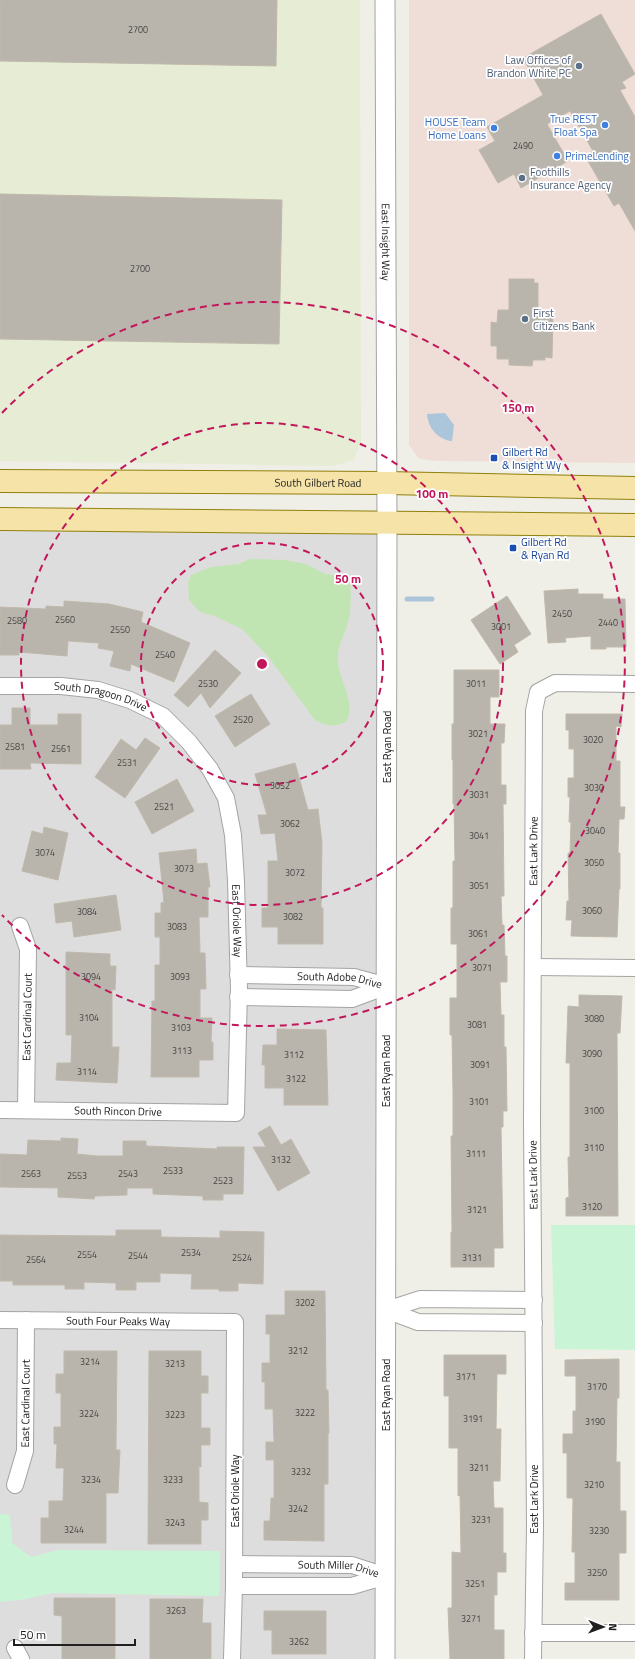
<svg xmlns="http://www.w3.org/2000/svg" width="635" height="1659" font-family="'Titillium Web',sans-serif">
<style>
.residential{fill:#dedddd}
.commercial{fill:#efded8}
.farmland{fill:#e6edd4}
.grass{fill:#c0e5b2}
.park{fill:#c9f5d6}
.water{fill:#abc6da}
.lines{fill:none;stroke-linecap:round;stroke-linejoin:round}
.stream{stroke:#abc6da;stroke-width:5}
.building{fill:#b9b5ad;stroke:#c0b9ab}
.minor-casing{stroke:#a4a4a4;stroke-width:18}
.tertiary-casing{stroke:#a4a4a4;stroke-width:21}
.primary-casing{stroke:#90800c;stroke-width:24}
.minor{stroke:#fff;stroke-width:16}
.tertiary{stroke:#fff;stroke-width:19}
.primary{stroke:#f5e3a7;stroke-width:22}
.ring{fill:none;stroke:#c2185b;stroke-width:2;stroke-dasharray:7 5}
.service-dot{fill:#5c6f8a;stroke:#fff;stroke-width:1.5}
.shop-dot{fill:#3f7fe0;stroke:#fff;stroke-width:1.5}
.transit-dot{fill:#1a4fb4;stroke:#fff;stroke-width:1.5}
.labels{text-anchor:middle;stroke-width:3.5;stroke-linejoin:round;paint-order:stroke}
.number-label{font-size:9px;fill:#464543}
.service-label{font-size:11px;fill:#4e5e75;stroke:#fff;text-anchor:start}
.shop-label{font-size:11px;fill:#366cbe;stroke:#fff;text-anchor:end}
.street-label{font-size:11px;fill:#202020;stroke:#fff}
.transit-label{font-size:11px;fill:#164399;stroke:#fff;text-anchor:start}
.centre{fill:#c2185b;stroke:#fff;stroke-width:2}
.ring-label{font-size:12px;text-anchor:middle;font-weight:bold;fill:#c2185b;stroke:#fff;stroke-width:3.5;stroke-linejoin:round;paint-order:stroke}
</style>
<rect width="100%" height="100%" fill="#f0efe7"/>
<path class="residential" d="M387 522 385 1659H0V524Z"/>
<path class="commercial" d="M409 0H635V463L434 461 418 458 409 445Z"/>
<path class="farmland" d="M0 0H360L361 442 354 460 333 466 0 461Z"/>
<path class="grass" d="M250 559 285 560 306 564 325 574 350 577C351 595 352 612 346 629 343 638 338 646 338 655 336 680 356 696 347 721 334 728 326 726 315 720L267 655 242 629 215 616 200 612 189 600 188 583 191 575 211 567 239 564Z"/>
<path class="park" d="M551 1225H635V1350L555 1349Z
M0 1514 10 1515 12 1543 31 1557 58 1550 220 1551 219 1596 52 1593 26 1599 0 1602Z"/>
<path class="water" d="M445 413 454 425 452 441C438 440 428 428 427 414Z"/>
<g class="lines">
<path class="stream" d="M407 599H432"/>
</g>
<path class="building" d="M0 0H277L276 66 0 61Z
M601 14 635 74 622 82 626 88 620 90 635 117V231L619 203 614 206 585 156 593 151 570 111 547 124 568 161 521 188 514 174 498 183 479 150 495 141 487 127 543 95 523 58Z
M0 194 282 200 279 344 0 339Z
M509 279H534V283H538V311H545V316H553L552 358 545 357V360H533L532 366 509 365V359H497V346H491V322L497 323 498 310H509Z
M578 589V594H603V599H625L626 647H606V649H591V636L565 638 566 642 548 643 544 591Z
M507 596 531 634 514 645 518 652 500 664 471 620Z
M64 601 109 604 143 612 141 622 190 643 174 682 131 664 130 671 110 666 114 651 98 648 99 643 68 641 67 656 19 652V655H0V607L46 609V606L64 607Z
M215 650 241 673 210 708 201 693 188 707 174 695Z
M454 670H499V697H490V724H505L504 743H501V785H506V804H503L504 896H501L502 925H504L505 956H507V982H500L501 1015H504V1047H506L507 1111H503V1127H501L503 1248H494V1267H451V1232H452L451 1136H453V1092L452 1035H450V998H457V944H451V908H453V861H455L454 804H453V760H452V724H454Z
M251 694 270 724 235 747 215 716Z
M12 708H30V725H58V714H81V764L30 763 31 769H0V725H12Z
M566 714H622L621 727 616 726V761H620V807H625L624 819H619L618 853H620V889H619L617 937 571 936 572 920H566L567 901H569L568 853H570L571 822H569L570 797H568V778H574V749H569V730H566Z
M145 738 160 748 125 798 95 777 121 739 136 750Z
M295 763 308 810 318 809 322 843 321 908H323V944H278V927H262V908H268V861H278L275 833 261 834 258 815H267L255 774Z
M177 779 194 811 152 834 135 802Z
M44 827 68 833 58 880 22 871 32 831 43 834Z
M196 849 197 864 207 863 210 887H208V917H199L200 953H205L206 989H200V1018H212L211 1042H213V1060H199V1077H151L152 1001H155V965H160V937H155V913H161V903L164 902 159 853Z
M116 895 121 930 74 937 72 921 56 923 54 904Z
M66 952 110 954V966H116L115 990 112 989V1047H119L117 1083 56 1080 57 1063H71L72 1035H66Z
M579 995 622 996 620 1033H617L618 1216H566V1198L569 1197 568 1157H570V1063H566L568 1006 579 1007Z
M277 1029 326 1030 328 1105H284V1088H265V1065H262L263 1045H277Z
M270 1126 281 1145 291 1139 310 1173 278 1191 253 1147H266L258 1133Z
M61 1138 78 1139 77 1154 97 1156H123V1141H146V1146L217 1149V1147H244L243 1194H223V1200H203V1196L153 1194V1188H127V1195L95 1196 94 1199 58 1197V1188L0 1187V1154L27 1155 28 1140 61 1141Z
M116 1230H161V1237L220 1238V1231L264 1232 263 1284 238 1283V1291H219V1289H191L192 1274 160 1273V1282H136V1290H116V1283L84 1282V1289H65V1285H13V1281H0V1235L116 1236Z
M285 1291H325L326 1390H328L329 1433H328V1484H324V1541L264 1540V1521H270L271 1498H274V1460H266V1442H274L273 1409H265V1382H262V1363H270V1334H266V1315H285Z
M64 1351H117L116 1450H120L118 1493H106V1543H41V1518H49V1501H63L64 1468H56L57 1444H54V1427H61V1393H56V1374H64Z
M149 1351H201V1376H208V1393H201V1428H210V1445H201V1467L199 1466V1502L208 1503V1520H201V1544H148Z
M444 1355H506V1374H497L496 1429H501L500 1481H493L494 1508H503V1553H506V1572H497V1595H494V1630H504V1659H450L448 1608H452V1552L461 1553 460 1495 458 1496V1448H449V1396H444Z
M619 1359V1398H617L616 1462H620V1511H626V1553H619V1600H565V1583H575V1552H572L573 1498H567V1453H563V1434H573V1411H576V1376H565V1360Z
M54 1598H115V1659H62V1616L54 1615Z
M150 1599H203L202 1623H211V1659H150Z
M264 1611H326V1654H272V1630H264Z"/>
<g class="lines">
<g class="minor-casing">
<g id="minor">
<path id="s1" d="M0 686H61L98 690 130 700 163 716 189 742 210 769 226 798 233 835 236 881 239 989 236 1113 0 1110"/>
<path d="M20 926 28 949 26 1110"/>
<path d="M533 967 635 968"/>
<path id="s2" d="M238 975 354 977 387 986"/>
<path d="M238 997 352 999 387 986"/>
<path d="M386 1310 418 1322 534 1323"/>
<path d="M386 1310 420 1299 534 1300"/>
<path id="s3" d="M0 1320 235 1322 234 1586 232 1659"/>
<path id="s4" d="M15 1485 25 1451 26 1320"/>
<path id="s5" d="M234 1564 352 1565 386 1576"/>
<path d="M234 1586H352L386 1576"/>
<path d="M533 1633H635"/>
<path d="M15 1648 21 1659"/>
<path id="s6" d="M533 1659 535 1526 532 1122 534 711 538 692 555 683 635 684"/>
</g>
</g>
<g class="tertiary-casing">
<g id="tertiary">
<path id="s7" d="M385 0 387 522 385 1659"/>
</g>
</g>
<g class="primary-casing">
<g id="primary">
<path id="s8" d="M0 481 386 483 635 488"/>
<path d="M0 519 635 525"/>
</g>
</g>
<use href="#minor" class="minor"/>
<use href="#tertiary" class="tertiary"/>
<use href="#primary" class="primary"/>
</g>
<g class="ring">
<circle cx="262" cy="664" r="121"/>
<circle cx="262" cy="664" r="241"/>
<path d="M2 413A362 362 0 1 1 2 915"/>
</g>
<g class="service-dot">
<circle cx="579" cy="66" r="4"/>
<circle cx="522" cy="178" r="4"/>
<circle cx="525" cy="319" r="4"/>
</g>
<g class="shop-dot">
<circle cx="605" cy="125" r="4"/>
<circle cx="494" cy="128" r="4"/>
<circle cx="557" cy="156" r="4"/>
</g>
<g class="transit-dot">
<rect x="490" y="454" width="8" height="8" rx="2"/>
<rect x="509" y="544" width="8" height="8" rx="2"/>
</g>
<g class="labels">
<g class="number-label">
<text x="138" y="33">2700</text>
<text x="523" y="149">2490</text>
<text x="140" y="272">2700</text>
<text x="562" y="617">2450</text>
<text x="65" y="623">2560</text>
<text x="17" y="624">2580</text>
<text x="608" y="626">2440</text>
<text x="501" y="630">3001</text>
<text x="120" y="633">2550</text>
<text x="165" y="658">2540</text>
<text x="208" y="687">2530</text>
<text x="476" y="687">3011</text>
<text x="243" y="723">2520</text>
<text x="478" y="737">3021</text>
<text x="593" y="743">3020</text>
<text x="15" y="750">2581</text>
<text x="61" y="752">2561</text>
<text x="127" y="766">2531</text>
<text x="280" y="789">3052</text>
<text x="594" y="791">3030</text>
<text x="479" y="798">3031</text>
<text x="164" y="810">2521</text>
<text x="290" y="827">3062</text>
<text x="595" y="834">3040</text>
<text x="479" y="839">3041</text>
<text x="45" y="856">3074</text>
<text x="594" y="866">3050</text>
<text x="184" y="872">3073</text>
<text x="295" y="876">3072</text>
<text x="479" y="889">3051</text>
<text x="592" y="914">3060</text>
<text x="87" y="915">3084</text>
<text x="293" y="920">3082</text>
<text x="177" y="930">3083</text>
<text x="478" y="937">3061</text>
<text x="482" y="971">3071</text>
<text x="91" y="980">3094</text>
<text x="180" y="980">3093</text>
<text x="89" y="1021">3104</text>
<text x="594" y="1022">3080</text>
<text x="477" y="1028">3081</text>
<text x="181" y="1031">3103</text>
<text x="182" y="1054">3113</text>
<text x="592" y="1057">3090</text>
<text x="294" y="1058">3112</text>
<text x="480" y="1068">3091</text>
<text x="87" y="1075">3114</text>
<text x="296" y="1082">3122</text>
<text x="479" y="1105">3101</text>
<text x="594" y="1114">3100</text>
<text x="594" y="1151">3110</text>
<text x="476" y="1157">3111</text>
<text x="281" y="1163">3132</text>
<text x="173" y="1174">2533</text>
<text x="31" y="1177">2563</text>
<text x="128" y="1177">2543</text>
<text x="77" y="1179">2553</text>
<text x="223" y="1184">2523</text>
<text x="592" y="1210">3120</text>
<text x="477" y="1213">3121</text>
<text x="191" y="1256">2534</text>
<text x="87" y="1258">2554</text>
<text x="138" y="1259">2544</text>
<text x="242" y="1261">2524</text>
<text x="472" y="1261">3131</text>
<text x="36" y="1263">2564</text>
<text x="305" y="1306">3202</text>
<text x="298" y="1354">3212</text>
<text x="90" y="1365">3214</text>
<text x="175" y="1367">3213</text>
<text x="466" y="1380">3171</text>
<text x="597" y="1390">3170</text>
<text x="305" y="1416">3222</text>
<text x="89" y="1417">3224</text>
<text x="175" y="1418">3223</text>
<text x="473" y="1422">3191</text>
<text x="595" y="1425">3190</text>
<text x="479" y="1471">3211</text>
<text x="301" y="1475">3232</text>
<text x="91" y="1483">3234</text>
<text x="173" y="1483">3233</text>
<text x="594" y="1488">3210</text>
<text x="298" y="1512">3242</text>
<text x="481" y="1523">3231</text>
<text x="175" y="1526">3243</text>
<text x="74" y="1533">3244</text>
<text x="599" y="1534">3230</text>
<text x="597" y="1576">3250</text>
<text x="475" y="1587">3251</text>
<text x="176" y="1614">3263</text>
<text x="471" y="1622">3271</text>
<text x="299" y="1645">3262</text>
</g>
<g class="service-label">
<text x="571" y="64" text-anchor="end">Law Offices of<tspan x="571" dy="13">Brandon White PC</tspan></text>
<text x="530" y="176">Foothills<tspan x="530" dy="13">Insurance Agency</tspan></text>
<text x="533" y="317">First<tspan x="533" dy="13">Citizens Bank</tspan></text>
</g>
<g class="shop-label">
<text x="597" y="123">True REST<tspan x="597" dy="13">Float Spa</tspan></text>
<text x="486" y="126">HOUSE Team<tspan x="486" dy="13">Home Loans</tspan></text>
<text x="565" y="160" text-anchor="start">PrimeLending</text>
</g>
<g class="street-label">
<text dy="4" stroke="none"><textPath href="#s7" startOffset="242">East Insight Way</textPath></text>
<text dy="4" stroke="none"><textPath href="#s8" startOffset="318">South Gilbert Road</textPath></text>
<text dy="4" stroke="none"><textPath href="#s1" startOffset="102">South Dragoon Drive</textPath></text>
<text transform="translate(387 747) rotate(-90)" y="4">East Ryan Road</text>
<text dy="4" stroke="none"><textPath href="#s6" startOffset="808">East Lark Drive</textPath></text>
<text dy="4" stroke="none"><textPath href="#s1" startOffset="396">East Oriole Way</textPath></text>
<text dy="4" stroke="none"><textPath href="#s2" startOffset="102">South Adobe Drive</textPath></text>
<text transform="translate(27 1017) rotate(-89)" y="4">East Cardinal Court</text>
<text transform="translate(386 1071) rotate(-90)" y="4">East Ryan Road</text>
<text transform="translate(118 1111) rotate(1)" y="4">South Rincon Drive</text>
<text transform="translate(533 1175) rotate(-91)" y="4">East Lark Drive</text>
<text dy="4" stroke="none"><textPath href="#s3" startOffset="118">South Four Peaks Way</textPath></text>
<text transform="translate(386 1395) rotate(-90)" y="4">East Ryan Road</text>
<text dy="4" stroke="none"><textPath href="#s4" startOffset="83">East Cardinal Court</textPath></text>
<text transform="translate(235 1491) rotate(-90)" y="4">East Oriole Way</text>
<text transform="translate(534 1499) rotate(-90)" y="4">East Lark Drive</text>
<text dy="4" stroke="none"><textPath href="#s5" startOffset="105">South Miller Drive</textPath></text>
</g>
<g class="transit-label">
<text x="502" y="456">Gilbert Rd<tspan x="502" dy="13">&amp; Insight Wy</tspan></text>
<text x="521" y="546">Gilbert Rd<tspan x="521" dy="13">&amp; Ryan Rd</tspan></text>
</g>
</g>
<circle cx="262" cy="664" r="6" class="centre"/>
<g class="ring-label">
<text x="518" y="412">150 m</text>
<text x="432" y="498">100 m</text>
<text x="348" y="583">50 m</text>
</g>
<g transform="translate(603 1627) rotate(91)" stroke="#ffffff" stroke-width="3" paint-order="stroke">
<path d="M0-3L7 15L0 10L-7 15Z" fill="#202020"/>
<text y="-6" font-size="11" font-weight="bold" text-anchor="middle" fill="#202020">N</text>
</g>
<path d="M14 1639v6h121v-6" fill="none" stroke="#202020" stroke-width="2"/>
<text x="20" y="1639" font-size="12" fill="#202020" stroke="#ffffff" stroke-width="3" paint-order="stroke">50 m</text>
</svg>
